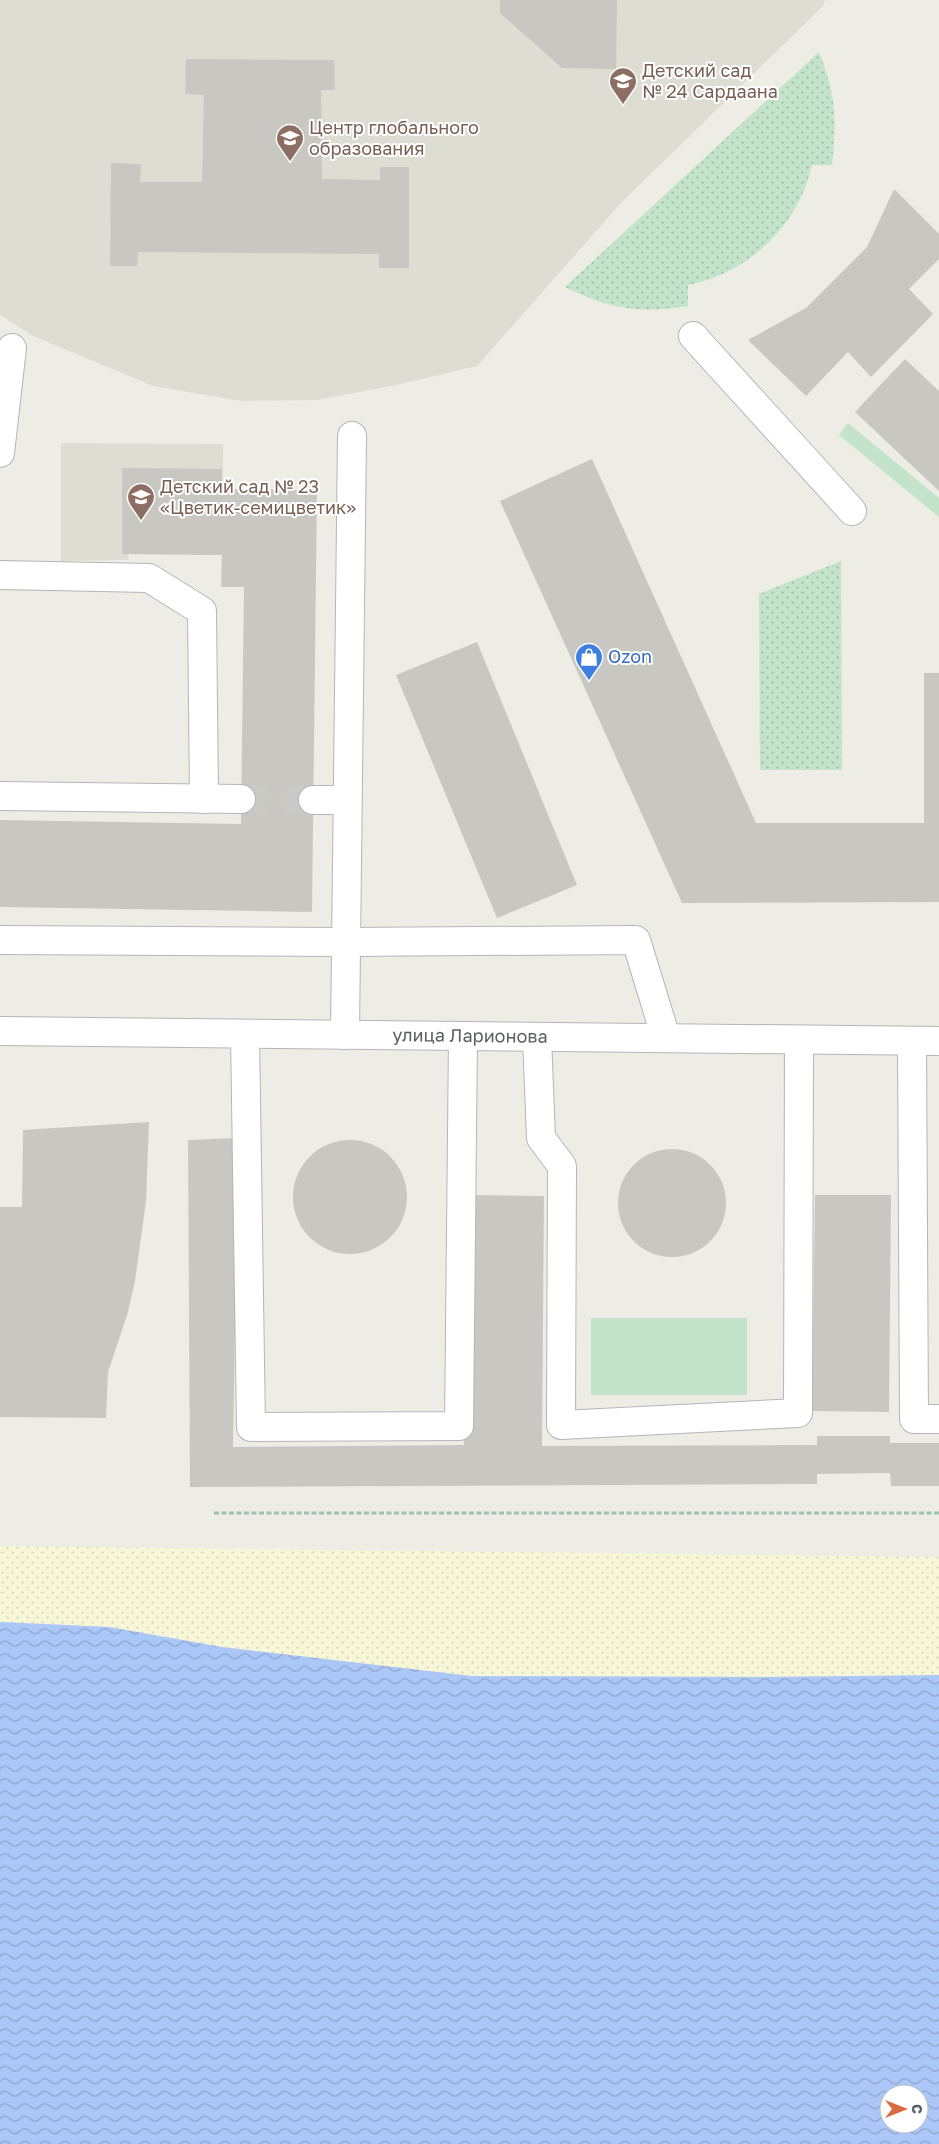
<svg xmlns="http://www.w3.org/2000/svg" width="939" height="2144" font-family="'Golos Text',sans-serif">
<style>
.education{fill:#ddddd3}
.grass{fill:#c3e3ca}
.sand{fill:url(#sand-dots)}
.park{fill:url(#park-dots)}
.water{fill:url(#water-waves);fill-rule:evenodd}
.building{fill:#c9c7c2}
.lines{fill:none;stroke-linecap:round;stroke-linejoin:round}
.minor-tunnel{stroke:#c9c9c5;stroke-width:28;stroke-dasharray:28 14;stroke-linecap:butt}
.minor-casing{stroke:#b5b5ba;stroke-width:30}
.path{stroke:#9dc3b0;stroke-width:3;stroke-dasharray:5 2.5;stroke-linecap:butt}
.minor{stroke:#fff;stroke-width:28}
.labels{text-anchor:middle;stroke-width:4;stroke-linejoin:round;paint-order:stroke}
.education-label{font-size:18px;fill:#785e54;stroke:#fff;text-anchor:start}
.shop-label{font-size:18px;fill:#366cbe;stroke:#fff;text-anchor:start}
.street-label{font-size:18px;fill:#5c5e64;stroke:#fff}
</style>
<defs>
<pattern id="sand-dots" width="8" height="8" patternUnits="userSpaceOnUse" patternTransform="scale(1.25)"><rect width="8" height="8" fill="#f7f6d6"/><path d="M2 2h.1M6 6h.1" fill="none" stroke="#d6d5ba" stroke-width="1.8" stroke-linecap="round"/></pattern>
<pattern id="park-dots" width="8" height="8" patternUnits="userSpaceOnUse" patternTransform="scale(1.25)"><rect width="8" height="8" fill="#c3e3ca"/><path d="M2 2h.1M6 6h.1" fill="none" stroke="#a2bba8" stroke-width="1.8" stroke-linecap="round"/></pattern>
<pattern id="water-waves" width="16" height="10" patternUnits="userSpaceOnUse" patternTransform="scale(1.25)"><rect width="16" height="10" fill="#abc7f7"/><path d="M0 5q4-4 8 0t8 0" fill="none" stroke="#8ea5cc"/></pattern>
</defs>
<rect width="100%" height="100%" fill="#edede5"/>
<path class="education" d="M0 0H825L823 6 620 204 477 366 396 385 317 400 241 401 153 386 33 336 0 315Z
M61 443 223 444 222 555 128 554 129 560 61 561Z"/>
<path class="grass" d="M848 423 939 498V517L839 435Z
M591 1318H747V1395H591Z"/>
<path class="sand" d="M0 1546 939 1557V1675L764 1677 472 1676 222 1647 109 1627 0 1622Z"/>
<path class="park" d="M819 52C836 96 837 118 832 165H812C798 226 749 273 688 285V306C639 314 609 309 565 287Z
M841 561 842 770H760L759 594Z"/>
<path class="water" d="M0 1622 109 1627 222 1647 472 1676 764 1677 939 1675V2144H0ZM889 2094H919V2124H889Z"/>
<path class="building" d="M500 0H617L616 69 562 68 500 13Z
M186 59 334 60 335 90H321L322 179 380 180V167H409V268H379V254L138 252 137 266H110L111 163 141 164 140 182H202L204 95 185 94Z
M894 189 939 234V259L909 289 933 314 871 377 848 352 806 396 748 340 806 308 867 247Z
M905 359 939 391V491L855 412Z
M592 459 756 823H924V673H939V902L682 903 500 501Z
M122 468 222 469V489L317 490 312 912 0 907V820L241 824 244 587H221L222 555 122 554Z
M477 642 577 885 497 918 396 675Z
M149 1122 146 1201 135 1281 128 1312 108 1372 106 1418 0 1417V1207H22L23 1130Z
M238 1138 233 1447 464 1445 467 1195 544 1196 542 1446 817 1445V1436H890V1443H939V1486H891L890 1473 817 1474V1484L190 1487 188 1140Z
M293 1197a57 57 0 1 1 114 0a57 57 0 1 1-114 0Z
M618 1203a54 54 0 1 1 108 0a54 54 0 1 1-108 0Z
M815 1195H891L889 1412 812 1411Z"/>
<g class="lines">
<path class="minor-tunnel" d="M241 799 313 800"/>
<g class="minor-casing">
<g id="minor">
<path d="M693 336 852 511"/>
<path d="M0 453 12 348"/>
<path d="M0 575 149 578 202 611 204 799"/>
<path d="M0 796 241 799"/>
<path d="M313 800H346"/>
<path d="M0 940 345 942 636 940 666 1038"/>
<path id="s1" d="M0 1031 939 1041"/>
<path d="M245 1034 251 1427 459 1426 463 1036"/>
<path d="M345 1035 352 436"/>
<path d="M537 1037 541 1138 562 1166 561 1425 798 1413 799 1040"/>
<path d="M912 1041 914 1419H939"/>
</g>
</g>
<path class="path" d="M214 1513H939"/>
<use href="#minor" class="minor"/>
</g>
<defs>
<g id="school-pin" transform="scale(1.4375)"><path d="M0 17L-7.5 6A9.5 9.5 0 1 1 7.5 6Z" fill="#8d6e63" stroke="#fff"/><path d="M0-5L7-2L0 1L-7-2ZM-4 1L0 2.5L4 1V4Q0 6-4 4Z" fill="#fff"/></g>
<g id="shop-pin" transform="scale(1.4375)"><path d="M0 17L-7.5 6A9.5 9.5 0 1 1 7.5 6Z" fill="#3f7fe0" stroke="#fff"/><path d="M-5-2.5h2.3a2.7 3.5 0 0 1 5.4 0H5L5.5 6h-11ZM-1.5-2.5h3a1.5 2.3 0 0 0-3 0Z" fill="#fff"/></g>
</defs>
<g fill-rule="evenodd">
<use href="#school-pin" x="623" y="81"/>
<use href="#school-pin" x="290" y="138"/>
<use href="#school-pin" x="141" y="497"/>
<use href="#shop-pin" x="589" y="657"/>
</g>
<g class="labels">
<g class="education-label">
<text x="642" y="77">Детский сад<tspan x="642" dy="21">№ 24 Сардаана</tspan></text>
<text x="309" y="134">Центр глобального<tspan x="309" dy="21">образования</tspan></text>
<text x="160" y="493">Детский сад № 23<tspan x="160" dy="21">«Цветик-семицветик»</tspan></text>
</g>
<g class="shop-label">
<text x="608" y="663">Ozon</text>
</g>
<g class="street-label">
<text dy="6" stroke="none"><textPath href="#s1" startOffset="470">улица Ларионова</textPath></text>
</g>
</g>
<g transform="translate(904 2109) rotate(90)"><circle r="24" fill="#ffffff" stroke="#bebfc1"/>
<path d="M0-4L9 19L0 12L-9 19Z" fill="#d96a3f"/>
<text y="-8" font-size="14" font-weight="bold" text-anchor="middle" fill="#5c5e64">С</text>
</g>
</svg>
